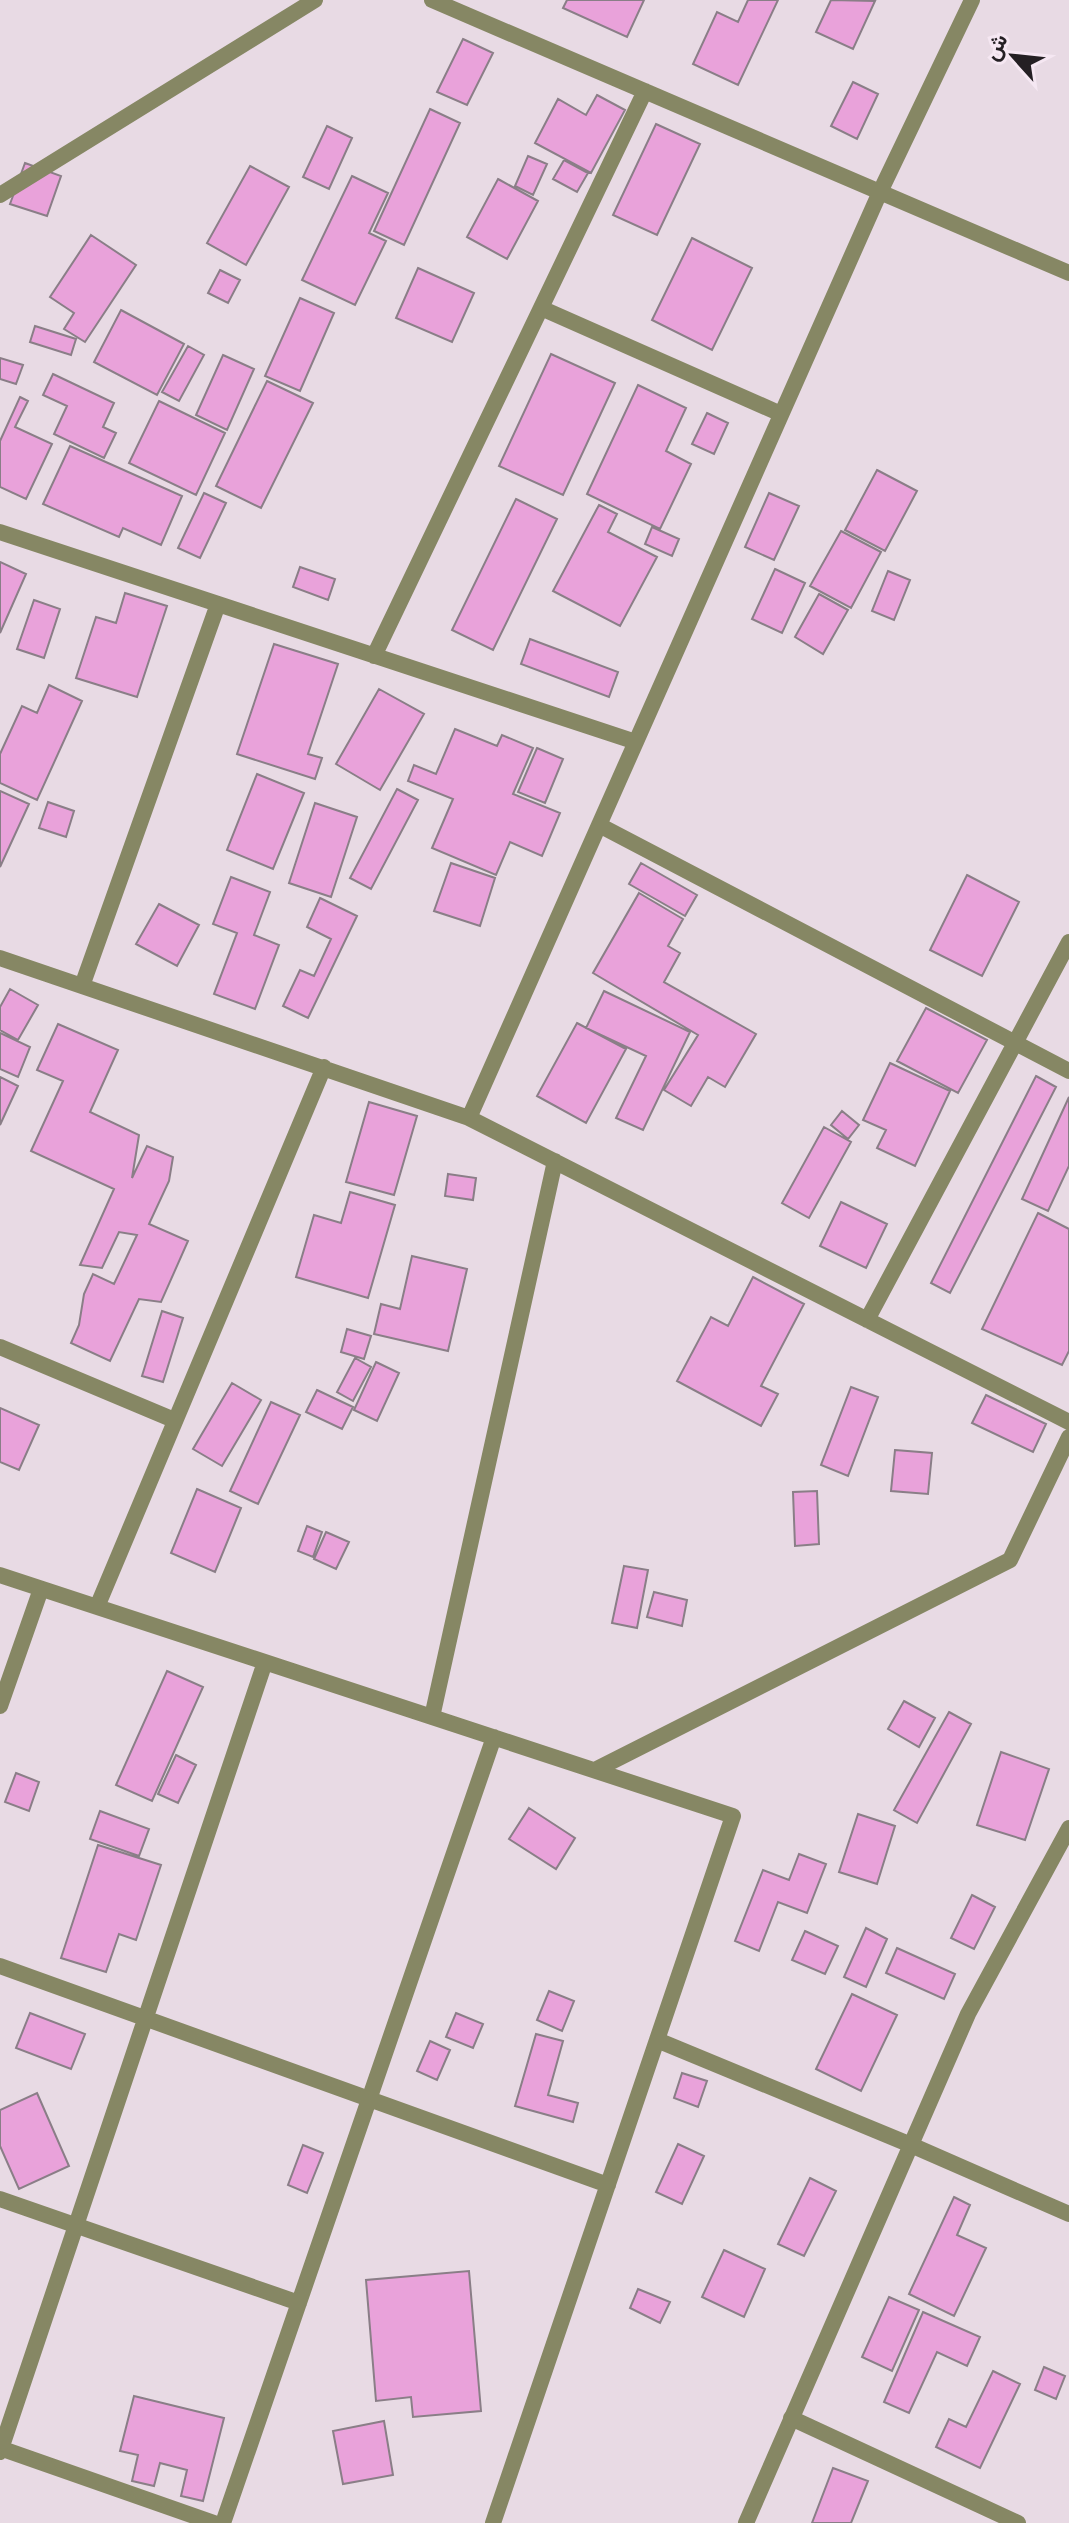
<svg xmlns="http://www.w3.org/2000/svg" width="1069" height="2523" font-family="'Space Grotesk',Vazirmatn,sans-serif">
<style>
.building{fill:#e9a2da;stroke:#8a7e87;stroke-width:2}
.lines{fill:none;stroke-linecap:round;stroke-linejoin:round}
.minor{stroke:#868764;stroke-width:16}
</style>
<rect width="100%" height="100%" fill="#e8dae4"/>
<path class="building" d="M567 0H644L627 37 563 8Z
M748 0H778L738 85 693 64 717 12 738 22Z
M831 0 875 1 853 49 816 32Z
M463 39 493 53 467 105 437 92Z
M853 82 878 94 857 139 831 126Z
M597 95 625 110 591 173 535 143 558 99 586 115Z
M430 109 460 123 404 245 374 231Z
M656 124 700 144 657 235 613 215Z
M327 126 352 138 329 189 303 177Z
M528 156 547 164 533 195 515 186Z
M564 160 588 173 577 192 553 179Z
M25 163 61 176 47 216 10 204Z
M250 166 289 187 246 265 207 243Z
M352 176 388 193 369 233 386 241 355 305 302 280Z
M498 179 538 201 507 259 467 237Z
M91 235 136 265 85 342 64 329 74 313 50 297Z
M692 238 752 268 712 350 652 320Z
M418 268 474 293 452 342 396 318Z
M220 270 240 280 228 303 208 293Z
M300 298 334 313 300 391 265 376Z
M121 310 184 344 157 395 94 362Z
M35 326 76 339 71 355 30 342Z
M188 346 204 355 179 401 162 392Z
M551 354 615 383 563 495 499 466Z
M223 355 254 369 227 430 196 415Z
M0 358 23 365 16 384 0 379Z
M53 374 114 403 103 427 116 433 104 458 54 434 67 406 43 395Z
M267 381 313 403 261 508 216 486Z
M638 385 686 408 666 451 691 464 660 529 587 494Z
M20 397 28 401 15 427 52 444 26 499 0 487V441Z
M159 401 225 433 196 495 129 463Z
M707 413 728 423 714 454 692 444Z
M70 446 182 496 161 545 123 528 119 537 43 504Z
M877 470 917 491 885 551 845 530Z
M204 493 226 503 200 558 178 548Z
M769 493 799 506 774 560 745 547Z
M516 499 557 519 493 650 452 630Z
M599 505 617 514 608 532 657 557 620 626 553 591Z
M652 527 679 539 672 556 645 544Z
M841 531 881 552 851 608 810 586Z
M0 562 26 574 0 633Z
M300 567 335 579 328 600 293 587Z
M775 569 805 583 782 633 752 619Z
M888 571 910 580 894 620 872 611Z
M125 593 167 606 137 697 76 678 96 617 116 623Z
M819 594 848 610 823 654 795 637Z
M34 600 60 609 44 658 17 649Z
M530 639 618 672 609 697 521 664Z
M274 644 338 664 308 754 322 758 315 779 237 754Z
M49 685 82 701 37 800 0 783V754L22 706 37 713Z
M379 689 424 714 380 790 336 764Z
M455 729 497 746 502 735 533 748 513 794 560 813 542 856 510 842 496 875 432 848 453 799 408 781 414 765 436 774Z
M537 748 563 759 545 803 518 792Z
M257 774 304 793 273 869 227 850Z
M397 789 418 800 371 889 350 878Z
M0 791 29 804 0 867Z
M48 802 74 811 66 837 39 828Z
M315 803 357 817 331 897 289 883Z
M451 863 495 878 480 926 434 911Z
M641 863 697 895 685 916 629 884Z
M967 875 1019 902 982 976 930 950Z
M231 877 270 892 254 935 279 945 255 1009 214 994 237 933 213 924Z
M639 893 683 919 668 946 680 953 664 982 756 1034 725 1087 708 1077 691 1106 664 1090 698 1035 593 973Z
M320 898 357 916 308 1018 283 1006 300 970 314 976 331 939 307 927Z
M159 904 199 925 177 966 136 944Z
M10 989 38 1005 18 1040 0 1030V1007Z
M604 991 690 1032 643 1130 616 1118 646 1056 586 1028Z
M926 1008 987 1040 958 1093 897 1061Z
M577 1023 626 1049 586 1123 537 1096Z
M58 1024 118 1050 90 1112 139 1135 132 1178 147 1146 173 1157 169 1181 149 1224 188 1241 161 1302 139 1299 110 1361 71 1343 79 1325 84 1294 93 1274 114 1284 137 1235 119 1232 102 1268 80 1265 114 1189 31 1151 63 1081 37 1070Z
M0 1033 30 1047 18 1077 0 1069Z
M890 1063 950 1091 915 1166 877 1148 886 1130 863 1120Z
M1036 1076 1056 1087 950 1293 931 1283Z
M0 1077 18 1086 0 1125Z
M1069 1097V1166L1048 1211 1022 1199Z
M369 1102 417 1116 394 1195 346 1182Z
M842 1111 859 1125 848 1139 831 1125Z
M824 1127 851 1142 809 1218 782 1203Z
M448 1174 476 1178 473 1200 445 1196Z
M350 1192 395 1205 368 1298 296 1277 314 1215 341 1223Z
M841 1202 887 1224 866 1268 820 1246Z
M1038 1213 1069 1229V1351L1062 1365 982 1329Z
M412 1256 467 1269 448 1351 374 1334 381 1304 400 1309Z
M753 1277 804 1304 761 1386 778 1394 761 1426 677 1381 711 1317 728 1326Z
M162 1311 183 1318 163 1382 142 1376Z
M347 1329 371 1336 364 1359 341 1352Z
M355 1358 371 1367 353 1401 337 1392Z
M376 1362 399 1373 377 1421 354 1410Z
M232 1383 261 1400 222 1466 193 1449Z
M851 1387 878 1397 848 1476 821 1465Z
M317 1390 353 1407 342 1429 306 1412Z
M986 1395 1046 1424 1033 1452 972 1423Z
M271 1402 300 1415 258 1504 230 1491Z
M0 1408 39 1425 19 1470 0 1462Z
M895 1450 932 1453 928 1494 891 1491Z
M197 1489 241 1508 215 1572 171 1553Z
M817 1491 819 1544 795 1546 793 1492Z
M307 1526 322 1532 313 1557 298 1551Z
M326 1532 349 1542 336 1569 314 1559Z
M624 1566 648 1570 637 1628 612 1623Z
M654 1592 687 1600 682 1626 647 1617Z
M167 1671 203 1687 152 1801 116 1785Z
M904 1701 935 1718 919 1747 888 1729Z
M949 1712 971 1724 917 1823 894 1810Z
M1001 1752 1049 1769 1025 1840 977 1825Z
M176 1755 196 1765 178 1803 158 1794Z
M16 1773 39 1782 29 1811 5 1802Z
M529 1808 575 1838 556 1869 509 1839Z
M100 1811 149 1829 139 1856 90 1839Z
M858 1814 895 1826 877 1884 839 1872Z
M98 1845 161 1865 136 1940 119 1934 106 1972 61 1958Z
M799 1854 826 1864 807 1913 778 1902 759 1951 735 1941 763 1870 789 1880Z
M972 1895 995 1907 974 1949 951 1938Z
M866 1928 887 1939 866 1987 844 1977Z
M805 1931 838 1946 825 1974 792 1960Z
M897 1948 955 1974 944 1999 886 1973Z
M549 1991 574 2001 562 2031 537 2020Z
M852 1994 897 2015 861 2091 816 2069Z
M30 2013 85 2034 71 2069 16 2048Z
M456 2013 483 2024 473 2048 446 2037Z
M536 2034 563 2041 548 2095 578 2103 573 2122 515 2106Z
M430 2041 450 2050 437 2080 417 2071Z
M682 2073 707 2081 698 2107 674 2098Z
M37 2093 69 2166 19 2189 0 2146V2110Z
M678 2144 704 2156 682 2204 656 2192Z
M303 2145 323 2153 307 2193 288 2185Z
M810 2178 836 2191 804 2256 778 2244Z
M954 2197 970 2205 957 2235 986 2248 954 2316 909 2294Z
M724 2250 765 2269 744 2317 702 2297Z
M469 2271 481 2411 413 2417 411 2397 376 2401 366 2280Z
M638 2289 670 2302 660 2323 630 2308Z
M889 2297 919 2310 892 2371 862 2357Z
M923 2312 980 2337 967 2366 937 2352 909 2413 884 2402Z
M1044 2367 1065 2376 1056 2399 1035 2390Z
M993 2371 1020 2384 980 2468 936 2447 949 2419 966 2427Z
M134 2396 224 2418 203 2501 181 2496 187 2470 160 2463 154 2486 132 2481 138 2455 120 2451Z
M384 2421 393 2475 343 2484 333 2431Z
M833 2468 868 2481 851 2523H812Z"/>
<g class="lines">
<path class="minor" d="M432 0 1069 273
M0 195 315 0
M541 308 781 414
M0 532 636 742
M374 656 645 91
M599 825 1069 1071
M0 958 469 1118 1069 1422
M82 986 218 604
M469 1118 880 192 972 0
M867 1320 1069 942
M0 1347 174 1420
M0 1575 733 1816 493 2523
M97 1607 324 1067
M0 1706 41 1589
M432 1717 555 1161
M595 1770 1010 1560 1069 1437
M0 1966 608 2185
M657 2040 911 2145 1069 2214
M0 2199 299 2303
M791 2418 1018 2523
M0 2448 214 2523
M0 2452 265 1662
M223 2523 494 1737
M746 2523 968 2014 1069 1828"/>
</g>
<g transform="translate(1013 56) rotate(297)" stroke="#f5e7f2" stroke-width="6" paint-order="stroke">
<path d="M0-6L14 30L0 20L-14 30Z" fill="#241f23"/>
<text y="-12" font-size="22" font-weight="bold" text-anchor="middle" fill="#241f23">ش</text>
</g>
</svg>
